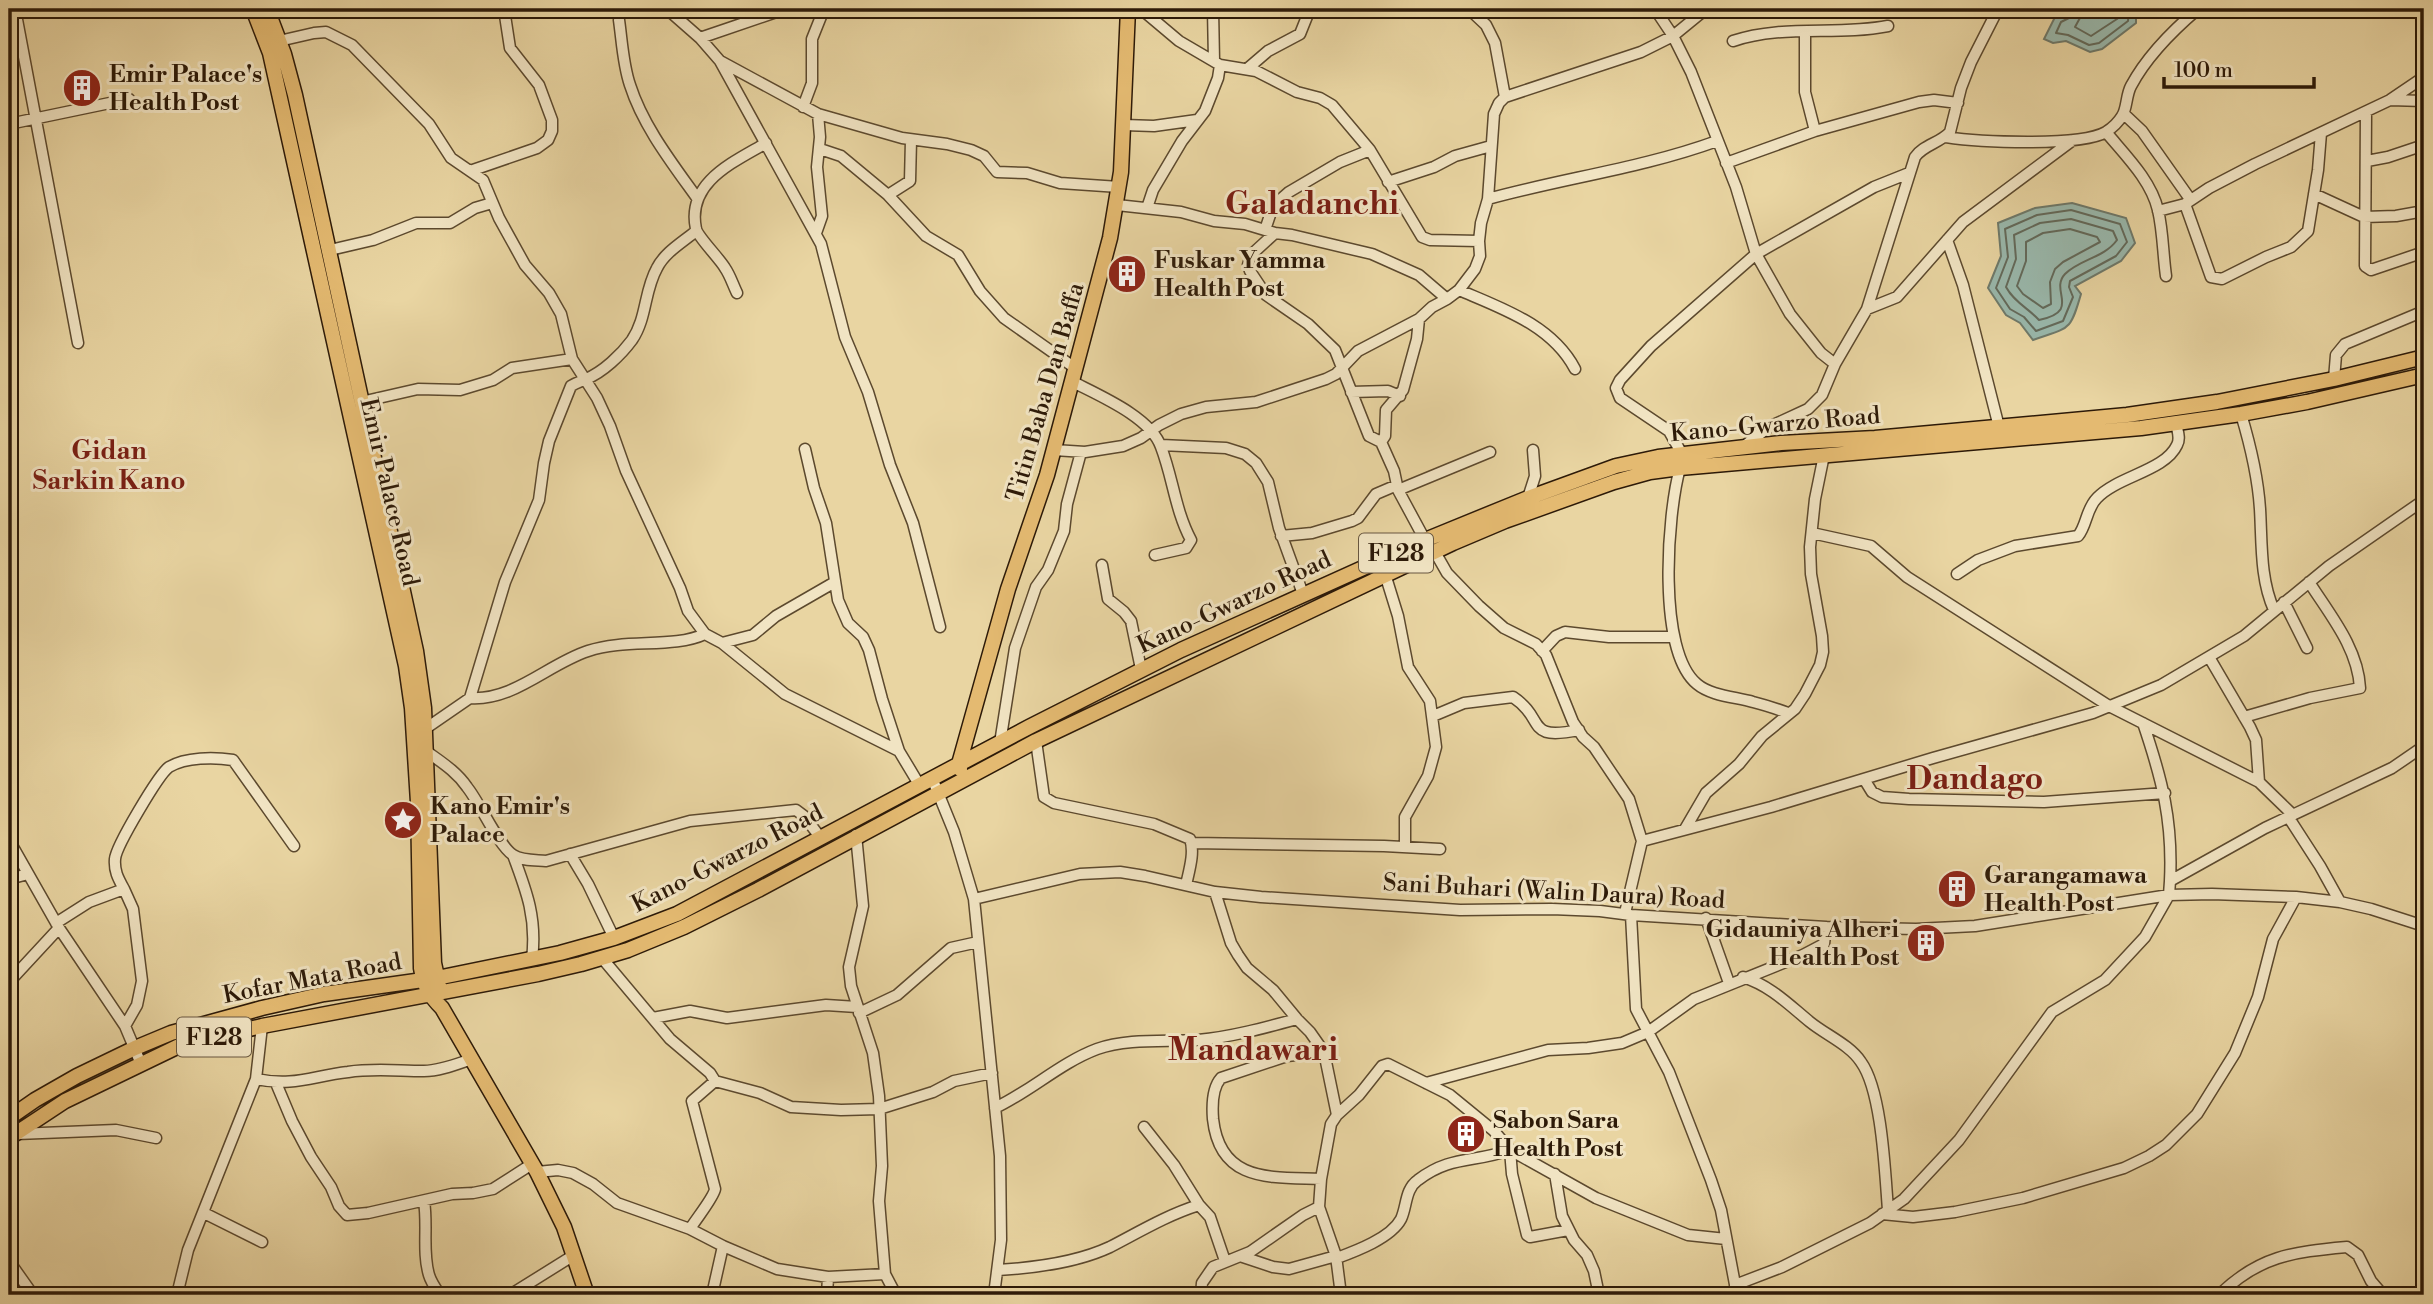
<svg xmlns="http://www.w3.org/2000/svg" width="2433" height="1304" font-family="'Libre Bodoni',serif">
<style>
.water{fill:#99b8ac;stroke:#6e796a;stroke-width:2}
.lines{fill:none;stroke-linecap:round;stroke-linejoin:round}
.shore{stroke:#63695a;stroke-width:2}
.minor-casing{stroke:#5c492e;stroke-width:13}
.major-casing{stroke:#2d1a08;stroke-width:17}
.minor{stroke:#f1e4c3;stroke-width:10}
.major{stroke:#e4ba71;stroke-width:14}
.labels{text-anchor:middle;stroke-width:6;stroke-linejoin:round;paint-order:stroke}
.shield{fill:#f1e4c3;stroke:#685740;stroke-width:2}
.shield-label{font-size:23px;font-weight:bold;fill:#2d1a08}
.poi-label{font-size:24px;font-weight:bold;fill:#2d1a08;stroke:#f1e4c3;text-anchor:start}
.street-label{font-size:24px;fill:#2d1a08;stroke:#f1e4c3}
.neighbourhood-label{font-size:26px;font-weight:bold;fill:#7a1f14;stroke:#f1e4c3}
.district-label{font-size:32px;font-weight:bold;fill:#7a1f14;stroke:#f1e4c3}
</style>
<rect width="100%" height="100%" fill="#e9d5a2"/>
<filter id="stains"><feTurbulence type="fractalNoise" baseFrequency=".00286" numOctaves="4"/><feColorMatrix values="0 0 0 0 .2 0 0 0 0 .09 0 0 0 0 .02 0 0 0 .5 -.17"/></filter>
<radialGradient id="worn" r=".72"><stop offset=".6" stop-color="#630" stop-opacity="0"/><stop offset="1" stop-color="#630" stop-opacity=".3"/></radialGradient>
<path class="water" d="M2075 9H2136V23L2102 49 2090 52 2066 41 2053 43 2044 39 2056 15Z
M2072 203 2126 218 2135 243 2121 261 2075 286 2081 294C2070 332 2070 327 2033 340L2020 323 2006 315 1988 288 2001 256 1998 223 2035 208Z"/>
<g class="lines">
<path class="shore" d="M2073 9 2071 17 2061 22 2056 33 2068 35 2089 45 2099 43 2128 21 2129 9
M2082 9 2081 16 2075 27 2091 36 2117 19 2120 16V9
M2071 210 2120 224 2127 242 2116 256 2070 281 2069 287 2073 297 2063 321 2036 331 2024 317 2010 309 1996 288 2008 257 2005 229 2037 215Z
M2071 219 2113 231 2117 240C2104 258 2080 259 2065 274 2049 291 2082 311 2039 320 2028 308 2014 302 2006 287L2016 259 2014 235 2040 223Z
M2070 229 2097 237 2100 242 2063 262 2055 269 2050 282 2051 304 2043 308 2023 294 2017 286 2026 261V242L2043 233Z"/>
<g class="minor-casing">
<path id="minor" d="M15 9 78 343
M667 9 700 38 720 61 821 244 845 337 868 392 890 465 913 523 940 627
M1141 9 1179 41 1220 65 1256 71 1297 92 1320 98 1332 105 1370 150 1422 237 1430 240 1479 241
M1213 9 1214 61
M1655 9 1673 36 1691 72 1736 187 1756 254 1790 314 1821 353 1835 364
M619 20C622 41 623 65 630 85 643 126 672 163 697 198
M1805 32V92L1815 131
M700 38 785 9
M279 41 314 33 326 32 352 45 429 124 451 158 483 180 499 218 525 265 549 293 561 314 572 359 597 398 610 426 626 471 680 588 688 611 705 634 722 643 785 694 899 751
M1733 41C1783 24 1837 36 1888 26
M720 61 818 114 902 138 947 144 971 150 984 156 997 172 1027 173 1060 183 1119 187
M1247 69 1268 51 1300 34 1310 9
M1505 97 1641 52 1673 36 1706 9
M2390 100 2424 101
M803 107 812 83V39L824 9
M2366 112 2365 266 2371 270 2424 252
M2124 114 2142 131 2190 199
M9 124 129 99
M1124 125 1154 126 1197 120
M2106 132C2125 155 2151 180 2158 210 2163 231 2163 255 2166 276
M1946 137C1977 142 2080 147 2106 132 2112 128 2119 121 2122 116 2127 109 2126 95 2131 86 2147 56 2172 31 2198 9
M820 149 841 156 888 195 926 236 958 255 980 291 1004 318 1075 368
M2367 161 2388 157 2424 145
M1726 163 1815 131 1919 102 1934 100 1958 103
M470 171 537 148 548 140 552 131V120L539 85 510 48 504 9
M1388 182 1434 167 1455 156 1491 146
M2314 194 2364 217 2396 216 2424 211
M888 195 910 181 911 140
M1488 199C1564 178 1643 168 1717 141
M2185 204 2211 277 2222 279 2266 257 2291 247 2308 231 2318 170 2321 133
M1117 205 1181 212 1214 221 1245 224 1275 233 1292 235 1372 254 1419 275 1447 299
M1147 208 1153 190 1182 141 1205 111 1218 78 1220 65
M2158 211 2185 204 2209 188 2255 164 2390 100 2424 77
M1265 230 1273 206 1289 192 1340 162 1370 150
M816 233 822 216 817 167 820 137 818 114
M1275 233 1251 255 1248 265 1250 271 1266 295 1308 324 1335 350 1369 436 1381 442 1394 471 1398 490 1425 540
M1947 240 1963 285 1999 427
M330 250 373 240 416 223H450L475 208 492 203
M1459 290C1501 308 1552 325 1575 369
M737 293C733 285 730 275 725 268 720 259 698 237 696 229 686 182 734 162 766 143
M1867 309 1897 297 1963 222 2073 140
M2334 379 2336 355 2345 344 2424 311
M1071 381C1098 395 1151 417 1161 447 1173 478 1175 510 1191 540L1186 548 1155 555
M1351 392 1388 391 1400 396
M361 402 418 389 460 390 493 380 512 368 572 359
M2241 414C2250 444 2258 478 2260 509 2262 543 2260 579 2274 610
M1381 442 1385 436 1386 410 1403 390 1417 339 1419 319
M1161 445 1226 448 1245 454 1256 463 1268 482 1279 528 1303 594
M1743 447 1769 427 1808 409 1822 395 1835 364 1867 309 1915 157C1923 145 1940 143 1950 132L1961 88 1971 62 1998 9
M805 449 814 488 826 523 838 600 848 623 863 637 869 650 882 699 899 751 920 786
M1054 450 1085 452 1123 446 1141 438 1159 425 1181 414 1206 407 1256 402 1326 379 1336 374 1358 351 1419 319 1432 307 1447 299 1459 290 1475 269 1480 256 1479 241 1481 223 1488 199 1494 114 1499 103 1505 97 1495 43 1486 25 1469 9
M1682 454 1669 431 1620 398 1616 388 1620 380 1651 346 1756 254 1874 187 1909 173
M1680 468C1667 515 1657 651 1697 684 1711 696 1736 697 1753 702 1765 705 1777 709 1788 713
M1398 490 1490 452
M1528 498 1535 476 1533 450
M1812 533 1871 546 1907 577 2109 706 2259 782 2293 815
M1281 536 1312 533 1352 521 1358 518 1376 494 1397 485
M1435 552 1447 573 1479 606 1504 628 1536 644 1546 655 1573 722 1583 737 1594 747 1629 799 1642 841 1625 913
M1102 565 1108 599 1124 612 1131 621 1141 669
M1385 574 1398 616 1408 667 1430 701 1436 747 1428 776 1405 817V847
M1957 574 1978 560 2015 546 2078 536C2087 525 2086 509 2097 498 2118 476 2165 471 2177 445 2181 438 2177 430 2176 423
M2284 602 2307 648
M722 643 753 635 776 616 835 582
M1542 651 1556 636 1565 632 1609 637H1673
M2209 657 2250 727 2256 740 2259 782
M470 698C514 701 548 664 588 651 627 638 672 649 705 634
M1433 716 1464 703 1513 697C1547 720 1524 741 1579 730
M2244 717 2310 698 2360 688C2358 648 2330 615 2309 582
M2143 723C2162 779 2173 821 2170 881
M425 729 470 698 505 582 539 500 544 463 549 441 571 386C577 382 580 382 586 379 603 372 621 355 632 340 647 318 644 291 657 268 665 252 683 242 696 231
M1036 741 1044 797 1054 803 1154 824 1190 839C1195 852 1189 871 1186 885
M1000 743 1015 648 1036 587 1048 570 1064 531 1067 504 1081 452
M420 751H426C441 762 456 771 467 787 480 803 498 845 513 855 522 861 536 860 546 861L690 821 796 810 804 816 820 837
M932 778 954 832 974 899 1000 1156 1001 1240 994 1295
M1864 779 1872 792 1882 797 1909 799 2044 802 2165 793
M2289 818 2320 866 2340 902
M1685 829 1706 793 1739 764 1762 736 1795 709 1805 694 1820 665 1823 652 1822 636 1811 574 1810 547 1815 499 1824 455
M856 835 863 906 849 967 851 986 873 1053 879 1096 882 1166 879 1201 885 1274
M9 840 59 928 125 1026 141 1064
M1642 841 1771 807 1933 758 2093 713 2161 685 2244 636 2329 566 2424 500
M1192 843 1384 846 1440 849
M570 854 588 884 614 938
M513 855C527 892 537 919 532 959
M9 879 28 874
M124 889C118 878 114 871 115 859 116 846 159 774 169 767 186 757 214 757 233 760L294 846
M1215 892 1231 943 1238 955 1247 968 1273 990 1297 1019 1310 1032 1324 1052 1337 1115
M974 899 1080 874 1120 872 1145 876 1215 892 1261 897 1460 910 1552 909 1600 911 1631 915 1826 927 1916 929 1975 926 2169 895 2212 894 2296 897 2340 902 2371 909 2424 926
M1631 915 1636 1009 1669 1072 1711 1180 1721 1210 1737 1295
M1706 918 1729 983
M56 923 89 902 124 889 133 909 142 981 137 1005 125 1026
M602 958 670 1039 710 1073 715 1081 760 1093 791 1107 841 1110 879 1109 933 1092 954 1081 992 1073
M1743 977C1771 986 1788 1004 1810 1022 1826 1035 1850 1045 1861 1062 1882 1091 1885 1173 1888 1210
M9 982 59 928
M859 1013 897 995 951 948 978 942
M653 1018 690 1011 727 1018 826 1005 857 1007
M256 1079C294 1087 312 1076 348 1072 373 1068 398 1071 424 1071 440 1071 457 1064 472 1059
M276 1083 292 1121 311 1157 331 1187 339 1206 347 1215 368 1213 452 1194 473 1193 493 1189 532 1164
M1426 1083 1548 1050 1588 1048 1622 1043 1648 1032 1694 999 1803 955 1824 944 1826 927
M995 1108C1031 1091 1060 1063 1097 1049 1128 1038 1165 1042 1198 1040 1231 1037 1264 1028 1297 1019
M1144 1127 1174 1165 1199 1205 1210 1217 1225 1261
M17 1134 116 1130 156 1138
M537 1172 558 1170 573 1173 593 1184 617 1203 690 1229 723 1246 777 1269 828 1277 885 1274 896 1295
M1555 1174 1562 1216 1574 1240 1587 1255 1594 1271 1599 1295
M1321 1179C1271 1177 1220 1183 1213 1119 1212 1106 1212 1088 1221 1078L1287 1056 1324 1052
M424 1201C428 1226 422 1252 429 1275 431 1282 436 1289 440 1295
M204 1213 262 1242
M1882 1214 1913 1217 1955 1212 2023 1198 2124 1168 2149 1156 2166 1145 2197 1114 2235 1053 2258 997 2273 939 2296 897
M690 1229C696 1219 714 1197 715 1189L692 1101 715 1081
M1240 1256 1273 1267 1289 1269 1336 1256
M1337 1258C1356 1251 1391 1238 1401 1219 1407 1206 1405 1189 1418 1180 1451 1155 1474 1163 1510 1150L1512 1174 1527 1235 1530 1237 1568 1230
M9 1261 33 1295
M998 1270C1033 1268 1078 1262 1110 1247 1139 1232 1167 1215 1199 1205
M1735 1285 1782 1267 1870 1223 1904 1199 1959 1140 2052 1012 2105 980 2145 937 2169 895 2170 881 2265 828 2392 768 2424 746
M177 1295 188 1250 256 1079 262 1026
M510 1295 574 1255
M712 1295 723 1246
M827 1295 828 1277
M1201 1295 1202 1283 1213 1267 1250 1252 1303 1215 1319 1207
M1341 1295 1336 1256 1319 1207 1321 1179 1331 1124 1337 1115 1359 1095 1382 1066 1388 1064 1450 1095 1494 1131 1510 1150 1596 1198 1688 1235 1726 1239
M1723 1295 1736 1290
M2219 1295C2259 1256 2292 1252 2347 1247L2358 1255 2371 1281 2383 1295"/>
</g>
<g class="major-casing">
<path id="major" d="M253 9 270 53 406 666 412 708 418 802 421 968C424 986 429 995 442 1008L537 1172 564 1227 587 1295
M267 9 284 54 295 95 416 651 424 708 434 963 439 986
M960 769 959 764 1008 589 1047 475 1110 238 1121 172 1128 9
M9 1118 35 1100 77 1076 135 1048 171 1033 262 1008 324 994 437 978 560 953 614 938 677 914 1029 727 1181 650 1425 540 1528 498 1616 466 1658 457 1781 443 1875 438 2127 415 2217 402 2334 379 2424 357
M9 1138 65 1101 181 1045 262 1026 538 974 581 964 628 950 684 927 758 890 1036 741 1453 543 1505 521 1614 482 1650 472 1680 468 2141 428 2241 414 2307 402 2424 375"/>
</g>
<use href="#minor" class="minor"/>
<use href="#major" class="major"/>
</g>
<defs>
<g id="building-disc" transform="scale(2.0125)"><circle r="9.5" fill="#8f2418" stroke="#f1e4c3"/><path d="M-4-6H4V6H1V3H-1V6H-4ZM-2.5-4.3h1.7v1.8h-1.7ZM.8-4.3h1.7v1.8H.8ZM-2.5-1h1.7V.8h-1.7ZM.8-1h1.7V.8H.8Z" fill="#fff"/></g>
<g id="sight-disc" transform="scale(2.0125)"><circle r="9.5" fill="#8f2418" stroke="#f1e4c3"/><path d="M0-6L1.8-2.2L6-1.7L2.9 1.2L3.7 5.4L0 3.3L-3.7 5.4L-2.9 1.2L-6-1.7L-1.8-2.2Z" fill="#fff"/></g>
</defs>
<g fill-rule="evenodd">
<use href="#building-disc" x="82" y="88"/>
<use href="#building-disc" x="1127" y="274"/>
<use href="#sight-disc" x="403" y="820"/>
<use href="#building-disc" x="1957" y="889"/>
<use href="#building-disc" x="1926" y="943"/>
<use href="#building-disc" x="1466" y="1134"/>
</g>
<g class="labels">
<g class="shield">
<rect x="1359" y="533.5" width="74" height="39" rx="5"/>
<rect x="177" y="1017.5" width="74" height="39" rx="5"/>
</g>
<g class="shield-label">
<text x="1396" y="561">F128</text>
<text x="214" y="1045">F128</text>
</g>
<g class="poi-label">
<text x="109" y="82">Emir Palace's<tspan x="109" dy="28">Health Post</tspan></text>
<text x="1154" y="268">Fuskar Yamma<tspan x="1154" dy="28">Health Post</tspan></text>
<text x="430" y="814">Kano Emir's<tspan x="430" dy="28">Palace</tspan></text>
<text x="1984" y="883">Garangamawa<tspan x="1984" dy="28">Health Post</tspan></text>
<text x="1899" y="937" text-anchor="end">Gidauniya Alheri<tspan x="1899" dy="28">Health Post</tspan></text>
<text x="1493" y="1128">Sabon Sara<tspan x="1493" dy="28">Health Post</tspan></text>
</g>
<g class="street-label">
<text transform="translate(1045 392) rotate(-74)" y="8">Titin Baba Dan Baffa</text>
<text transform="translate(1775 424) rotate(-5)" y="8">Kano-Gwarzo Road</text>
<text transform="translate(390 492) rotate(77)" y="8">Emir Palace Road</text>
<text transform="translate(1234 602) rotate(-25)" y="8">Kano-Gwarzo Road</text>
<text transform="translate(727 858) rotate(-27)" y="8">Kano-Gwarzo Road</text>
<text transform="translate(1554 891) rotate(3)" y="8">Sani Buhari (Walin Daura) Road</text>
<text transform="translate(312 978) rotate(-11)" y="8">Kofar Mata Road</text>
</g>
<g class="neighbourhood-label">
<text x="109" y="459">Gidan<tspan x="109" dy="30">Sarkin Kano</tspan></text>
</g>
<g class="district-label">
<text x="1312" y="214">Galadanchi</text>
<text x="1975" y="789">Dandago</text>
<text x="1253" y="1060">Mandawari</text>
</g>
</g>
<rect width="2433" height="1304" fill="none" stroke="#e9d5a2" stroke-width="35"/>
<rect x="10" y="10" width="2412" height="1283" fill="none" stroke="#2d1a08" stroke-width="3.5"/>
<rect x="18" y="18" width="2398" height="1269" fill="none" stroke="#2d1a08" stroke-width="2"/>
<path d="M2164 77v10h150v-10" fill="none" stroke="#2d1a08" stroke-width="3.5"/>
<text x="2174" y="77" font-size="21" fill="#2d1a08" stroke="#f1e4c3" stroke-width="5" paint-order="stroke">100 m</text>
<rect width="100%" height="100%" filter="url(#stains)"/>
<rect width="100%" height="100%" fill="url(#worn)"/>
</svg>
